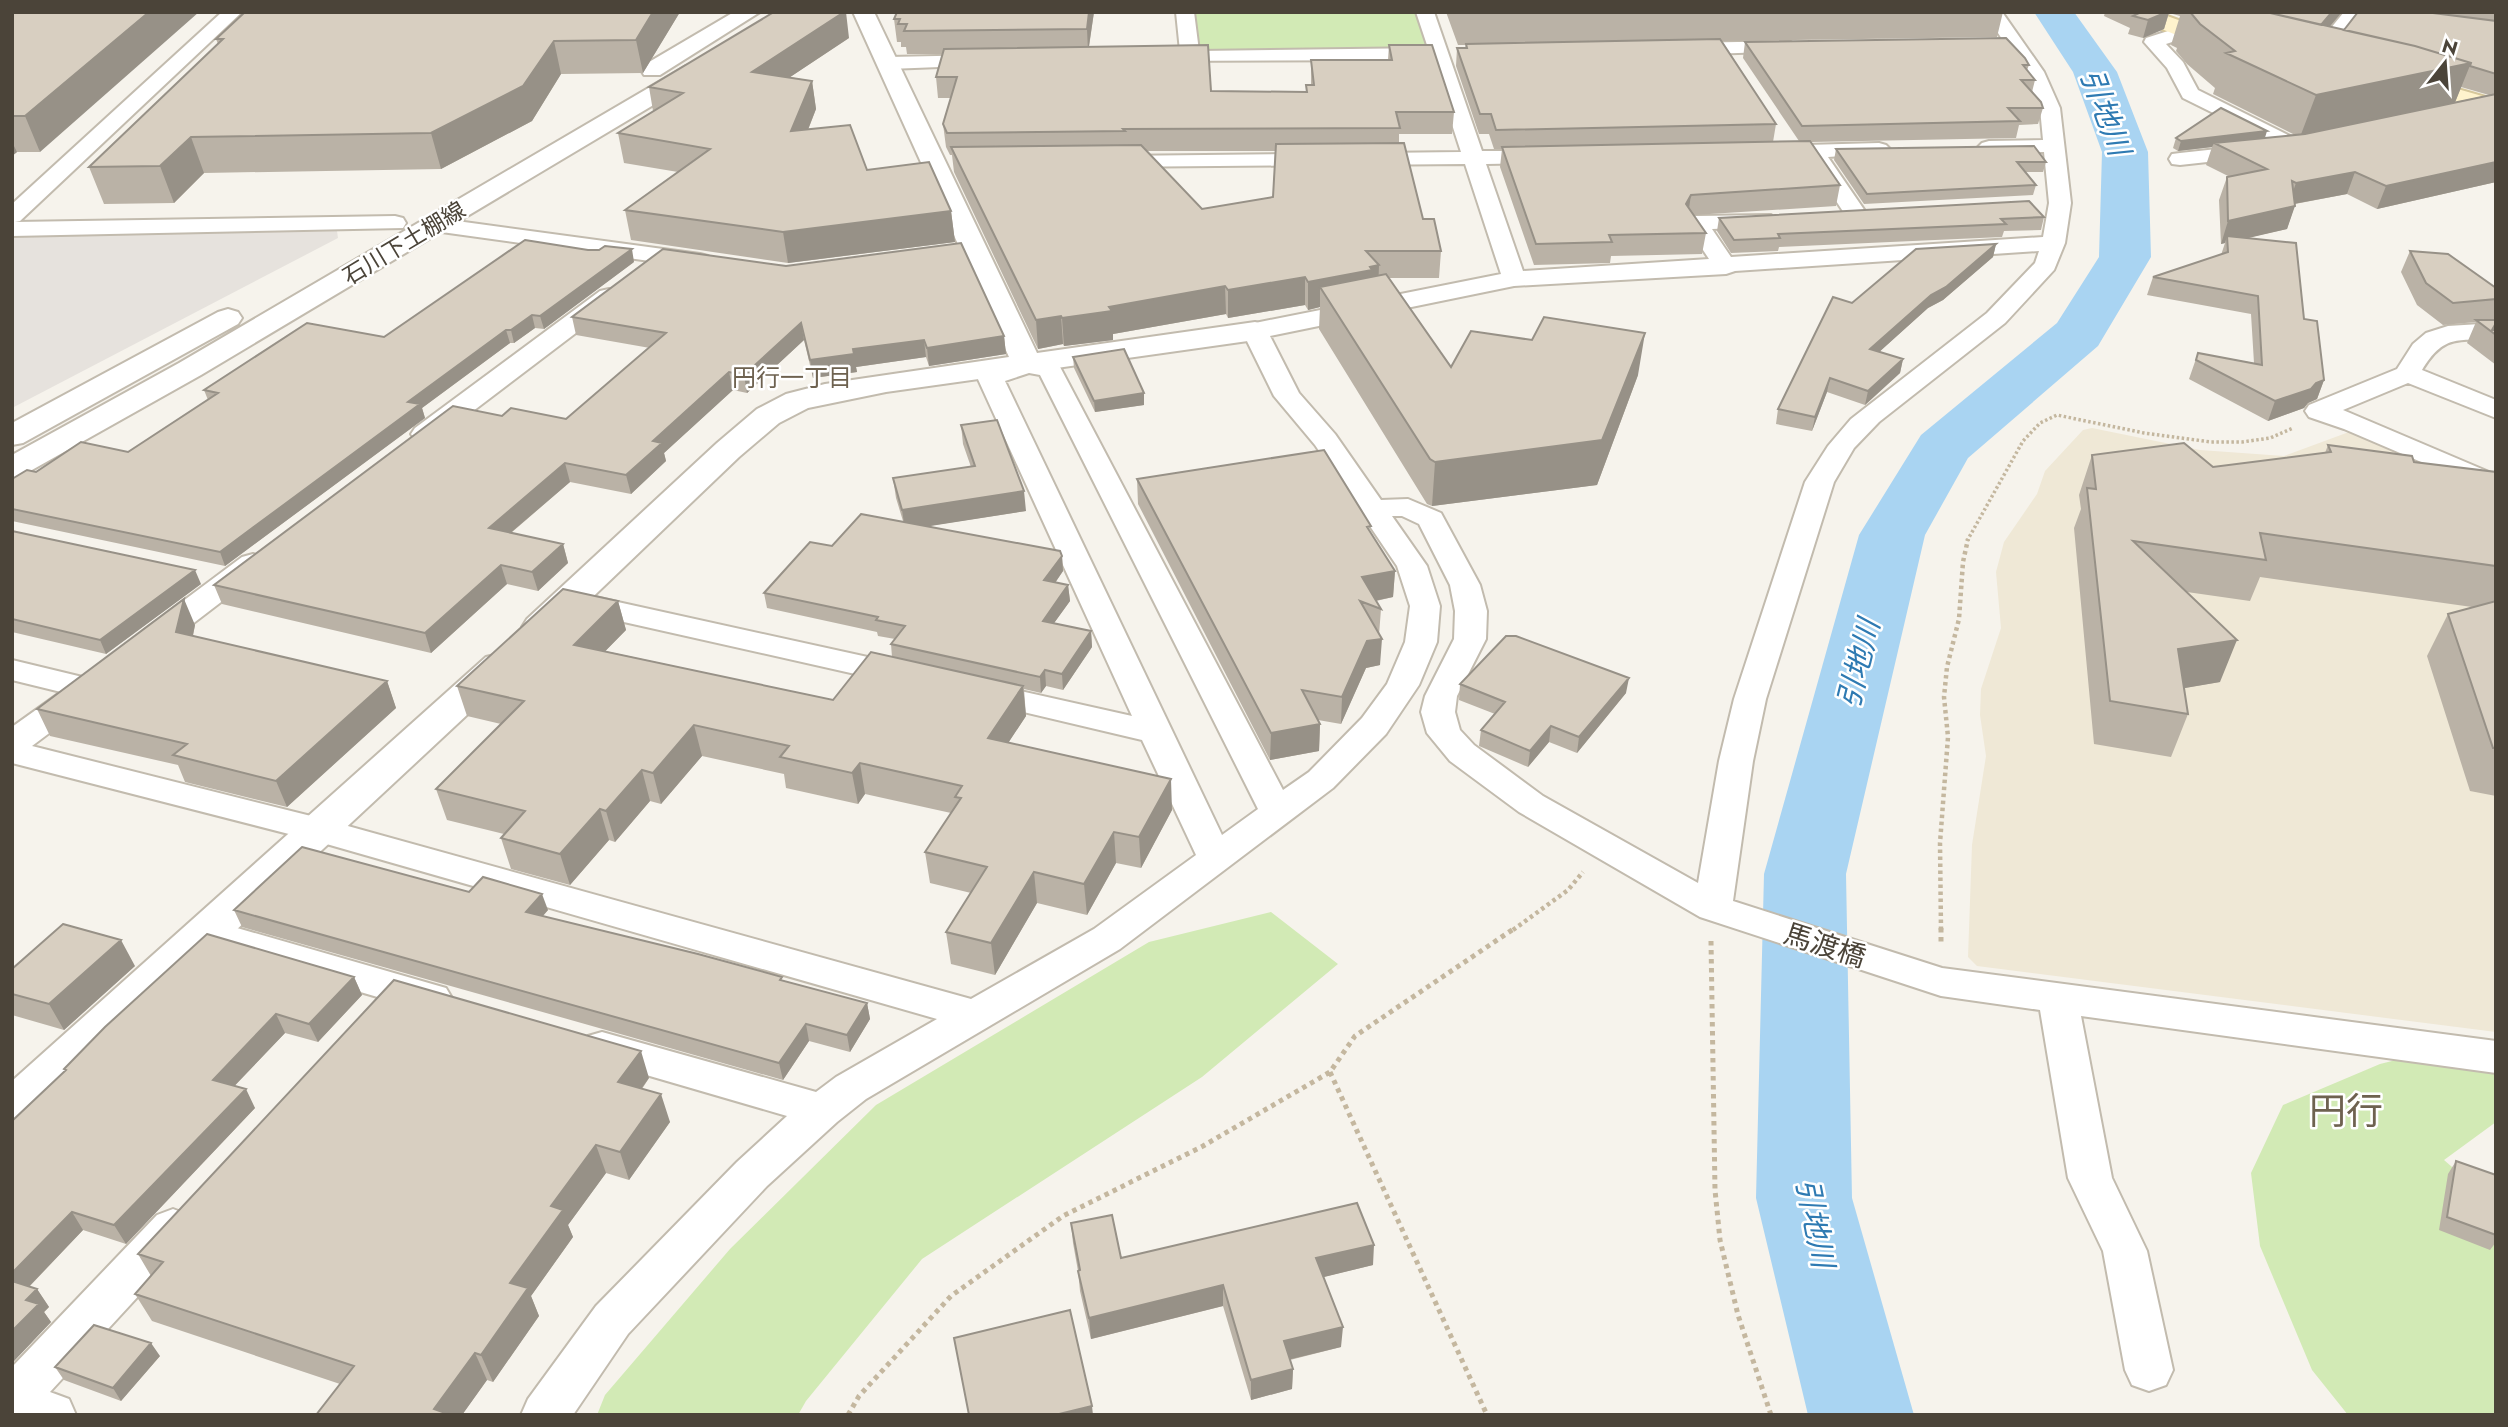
<svg xmlns="http://www.w3.org/2000/svg" width="2508" height="1427" font-family="Jost,'Noto Sans JP',sans-serif">
<style>
.industrial{fill:#e6e2dd}
.education{fill:#efe8d6}
.green{fill:#d2eab5}
.lines{fill:none;stroke-linecap:round;stroke-linejoin:round}
.river{fill:#a9d4f2;fill-rule:evenodd}
.minor-casing{stroke:#c2bbae;stroke-width:4}
.tertiary-casing{stroke:#c2bbae;stroke-width:4}
.secondary-casing{stroke:#d6c79b;stroke-width:4}
.path-far2{stroke:#c4b79f;stroke-width:3.5;stroke-dasharray:2.5 2.5;stroke-linecap:butt}
.path-far1{stroke:#c4b79f;stroke-width:4.5;stroke-dasharray:3.5 3.5;stroke-linecap:butt}
.path{stroke:#c4b79f;stroke-width:5;stroke-dasharray:4.5 4.5;stroke-linecap:butt}
.minor{fill:#fff;fill-rule:evenodd}
.tertiary{fill:#fff;fill-rule:evenodd}
.secondary{fill:#fff3cd;fill-rule:evenodd}
.wall{fill:#bab2a6;fill-rule:evenodd}
.shaded-wall{fill:#979187}
.building{fill:#d8cfc1;stroke:#979187;stroke-width:2}
.labels{text-anchor:middle;stroke-width:5;stroke-linejoin:round;paint-order:stroke}
.far-street-label{font-size:23px;fill:#4b4439;stroke:#fff}
.far-neighbourhood-label{font-size:24px;fill:#6e6250;stroke:#fff}
.street-label{font-size:28px;fill:#4b4439;stroke:#fff}
.water-label{font-size:30px;font-style:italic;fill:#2e7ab2;stroke:#fff}
.near-neighbourhood-label{font-size:37px;fill:#6e6250;stroke:#fff}
</style>
<rect width="100%" height="100%" fill="#f6f3ec"/>
<path class="industrial" d="M337 231 338 238 12 408V236Z"/>
<path class="education" d="M2092 428 2200 450 2284 456 2349 432 2366 435 2496 492V1032L1977 966 1968 957 1972 845 1986 756 1980 715 1981 689 2001 628 1996 572 2004 542 2037 494 2045 471 2083 430Z"/>
<path class="green" d="M1185 12H1425L1439 54 1190 57Z
M1271 912 1338 964 1202 1077 922 1259 806 1401 798 1415H597L605 1395 730 1249 876 1105 1149 942Z
M2464 1043 2496 1045V1122L2444 1160 2496 1205V1415H2348L2312 1370 2260 1246 2251 1173 2283 1105 2380 1064Z"/>
<g class="lines">
<path class="river" d="M2034 12H2074L2117 72 2148 152 2151 257 2098 346 1968 458 1925 535 1846 874 1852 1198 1914 1415H1808L1756 1198 1764 874 1859 535 1921 435 2057 323 2099 257 2102 152 2073 72Z"/>
<g class="minor-casing">
<path id="minor" d="M222 12H242L20 221 15 222 395 216 403 218 406 223 403 228 12 236V204Z
M1176 12H1194L1199 51 1428 48 1416 12H1434L1482 151H1547L1555 152 1558 157 1555 162 1547 163 1486 164 1523 271 1709 259 1685 223 1688 218 1696 216 1771 215 1774 220 1771 225 1763 227 1712 229 1731 257 2043 237 2049 203 2044 152 1989 153 1982 151 1978 147 1982 143 1989 141 2043 140 2040 108 2024 72 1984 12H2002L2044 72 2060 108 2071 203 2065 243 2054 270 2005 323 1879 422 1854 448 1834 482 1766 699 1753 761 1733 901 1942 968 2496 1041V1073L2081 1016 2112 1178 2147 1251 2173 1370 2166 1385 2149 1391 2132 1385 2125 1370 2103 1251 2068 1178 2040 1010 1941 996 1700 917 1519 812 1450 761 1427 733 1421 712 1425 696 1454 639 1455 611 1450 585 1419 524 1402 516H1392L1427 566 1440 606 1437 642 1419 685 1386 734 1333 788 1120 949 866 1099 837 1122 767 1186 628 1334 573 1415H521L528 1399 596 1306 737 1162 787 1116 588 1058 582 1047 588 1036 602 1032 816 1092 836 1077 937 1019 316 841 12 763V727L61 692 12 680V660L99 681 103 688 92 701 32 746 319 818 971 999 1094 929 1196 855 1142 740 968 699 964 692 968 685 980 682 1132 716 977 377 981 371 1028 357 1059 365 1283 790 1309 772 1362 718 1387 684 1405 642 1410 606 1397 566 1315 445 1274 396 1242 331 1246 326 1255 323 1501 274 1465 164 1106 167 1103 162 1106 157 1114 156 1461 152 1431 60 1157 61 1154 57 1157 53 1180 51ZM2039 251 2035 263 1987 313 1851 419 1828 446 1805 482 1734 699 1719 761 1698 883 1543 796 1474 745 1460 730 1455 712 1457 696 1486 639 1487 611 1480 585 1441 513 1408 499 1381 500 1335 434 1299 393 1270 336 1514 286 1726 274 1735 271ZM1029 373 1040 375 1258 809 1222 835 1005 381Z
M2344 12 2399 16 2408 22 2399 28 2356 22 2322 64H2308L2305 60 2308 56Z
M2187 25 2194 27 2196 31 2194 35 2166 44 2183 62 2198 90 2304 143 2308 147 2304 151H2290L2183 98 2167 68 2144 42 2146 38Z
M1789 41 1798 47 1796 51 1682 55 1672 49 1682 43Z
M984 55 991 57 994 61 991 65 889 69 879 63 889 57Z
M1879 143 1886 145 1890 149 1886 153 1828 157 1867 214 1864 219H1848L1807 157H1764L1761 152 1764 147 1772 146Z
M2254 145 2262 146 2265 151 2262 156 2180 165 2172 164 2169 159 2172 154 2180 153Z
M435 218 700 254 708 256 712 261 708 266 700 268 427 230 424 225 427 220Z
M609 289 618 291 621 296 618 301 435 440 425 442 415 440 411 434 415 428 600 291Z
M2496 323V339C2457 341 2444 334 2422 370L2496 400V418L2408 383 2343 410 2496 475V494L2344 429 2309 417 2305 411 2309 405 2397 369 2413 344 2426 333 2448 326Z
M253 554 264 557 268 563 264 569 165 645 154 647 143 645 138 638 143 631 242 557Z
M577 593 904 665 915 668 920 675 915 682 904 685 566 609 562 602 566 595Z
M206 919 446 988 452 998 446 1008 432 1013 193 943 187 933 193 923Z
M173 1209 189 1215 195 1228 189 1241 50 1392 69 1399 76 1415H12V1367L157 1215Z"/>
</g>
<g class="tertiary-casing">
<path id="tertiary" d="M734 12H760L660 75H644L641 70 644 65Z
M853 12H874L1037 353 1255 322 1265 325 1270 331 1265 337 1255 340 886 392 808 408 779 423 739 457 553 635 540 638 527 635 522 627 527 619 717 443 757 409 786 394 825 384 1009 357Z
M694 64 702 66 705 71 702 76 201 375 23 475 12 478V455L179 363 686 66Z
M228 309 238 312 242 318 238 324 23 443 12 445V423L218 312Z
M499 654 512 657 518 665 512 673 29 1123 12 1129V1081L486 657Z"/>
</g>
<g class="secondary-casing">
<path id="secondary" d="M2126 12H2156L2195 26 2235 36 2238 41 2235 46 2227 48 2179 36 2129 16Z
M2409 75 2496 100V115L2401 87 2398 82 2401 77Z"/>
</g>
<path class="path-far2" d="M1967 541 2023 441 2040 423 2057 415 2144 433 2211 442H2242L2270 438 2293 428"/>
<path class="path-far1" d="M1513 930 1568 890 1583 872
M1941 930 1940 843 1948 737 1944 697 1947 667 1959 619 1963 562 1968 539"/>
<path class="path" d="M1941 928V946
M1711 941 1715 1190 1720 1240 1738 1315 1771 1415
M1330 1072 1487 1415
M848 1415 859 1396 951 1296 1063 1216 1203 1146 1330 1072 1355 1036 1515 928"/>
<use href="#minor" class="minor"/>
<use href="#tertiary" class="tertiary"/>
<use href="#secondary" class="secondary"/>
</g>
<path class="wall" d="M12 12 40 152H17L12 156Z
M245 12H680L643 73 561 74 532 121 441 169 204 173 174 203 104 204 89 167 218 44 216 39Z
M1094 12 1089 47 1211 91 1306 92V85H1311V60H1388L1389 45 1454 112 1452 134H1399V143L1423 219 1441 251 1439 278H1389L1451 367 1638 375 1597 485 1432 506 1427 504 1319 329 1320 307 1308 310 1305 305 1228 318 1226 314 1113 334V340L1064 346 1063 344 1038 349 954 172 952 155H950L946 147 943 124 951 98H938L936 77 943 54H907L906 47H901V42H897L894 19ZM1147 151H1275L1273 197 1202 209Z
M1446 12H2003L1997 37 1722 41 1776 124 1773 142 1799 141 1743 58 1745 42 2029 65 2027 70 2035 80 2032 92 2043 108 2038 124 2019 125 2016 138 1811 142 1840 185 1836 206 1694 215 1706 233 1702 254 1611 256 1610 263 1534 265 1500 167 1502 149H1494L1489 134H1479L1456 66 1457 48H1465L1466 45H1458Z
M2105 12H2342L2329 27 2344 30 2358 12H2496V182L2377 209 2347 194 2295 204 2287 229 2246 238 2304 319 2324 380 2317 399 2308 403 2304 408 2268 421 2189 379 2198 353 2254 363 2251 314 2147 295 2153 277 2221 255 2225 243 2221 244 2219 200 2227 177H2230L2206 165 2212 147 2178 151 2173 148 2176 138H2265L2295 135 2213 94 2215 88 2187 64 2176 51 2177 48 2171 45 2180 16 2169 13 2164 29 2143 38 2128 34 2130 28 2104 16ZM2461 87 2489 95 2455 102Z
M849 38 790 77 812 81 816 109 808 130 867 170 951 211 955 242 788 263 631 240 625 210 678 172 624 163 618 133 653 111 649 87Z
M1836 149 2046 162 2043 172H2025L2036 185 2033 195 1864 204 1834 160Z
M2044 217 2041 230 2004 231 2002 237 1779 247 1778 251 1731 253 1717 231 1719 218Z
M1996 244 1993 257 1943 300 1928 308 1879 352 1903 359 1900 373 1865 405 1827 392 1812 431 1776 424 1778 409Z
M2410 251 2496 288V324L2493 330H2496V365L2467 343 2476 322 2443 325 2417 305 2401 272Z
M634 262 544 329 535 328 514 343H510L422 408 425 418 225 566 12 521V479L36 472 128 452 208 400 204 390Z
M572 317 1004 336 1006 354 929 366 926 357 856 367 857 372 813 378 804 340 747 393 733 390 664 453 666 461 631 494 570 482 511 533 563 544 568 563 538 591 507 584 431 653 222 604 214 585 502 416 566 419 650 348 576 335Z
M1073 357 1144 393V405L1095 412 1074 368Z
M961 425 1026 511 928 526 1062 556 1063 571 1055 583 1068 585 1070 601 1054 623 1091 631 1092 647 1063 690 1046 686 1041 693 1024 689 1026 716 1008 743 1172 810 1141 868 1116 863 1087 915 1037 903 995 975 951 964 946 932 971 893 930 883 925 852 951 813 865 794 858 804 786 788 784 774 702 756 661 804 650 801 615 842 609 840 570 885 511 869 501 838 504 834 447 820 436 789 501 724 467 716 457 686 618 601 626 630 605 651 833 700 892 657 891 644 895 639 878 636 877 632 767 608 764 593 832 546 903 521 896 498 893 478 971 467 963 444Z
M2328 445 2414 462 2496 472V796L2470 791 2427 656 2448 614 2472 607 2260 577 2250 601 2187 592 2220 682 2184 688 2188 714 2171 757 2094 744 2074 528 2081 509 2079 495 2092 455 2213 467 2325 453Z
M1137 479 1371 533 1395 571 1393 597 1376 601 1381 609 1379 635 1380 665 1366 668 1341 724 1318 720 1320 724 1319 751 1270 760 1138 504Z
M12 531 201 584 106 654 12 632Z
M195 625 193 636 387 681 396 708 287 807 185 782 178 765 50 736 37 709Z
M1460 684 1626 693 1577 753 1549 742 1528 767 1479 746 1481 730 1495 714 1459 700Z
M469 892 548 910 543 916 867 1003 870 1019 850 1052 809 1041 783 1080 242 927 234 910Z
M135 966 64 1030 12 1015V969Z
M354 977 362 995 318 1042 285 1033 234 1086 255 1108 126 1244 83 1230 29 1287 37 1289 49 1307 44 1312 51 1322 14 1361 12 1360V1121L65 1071 64 1069Z
M649 1078 642 1089 670 1122 629 1180 606 1173 568 1225 573 1237 531 1296 539 1316 493 1382 487 1380 462 1415H316L340 1384 152 1321 135 1294 151 1276 138 1254Z
M2456 1161 2496 1175V1242L2490 1250 2439 1230 2448 1174Z
M1071 1223 1121 1258 1373 1265 1323 1277 1341 1347 1290 1360 1293 1369 1292 1389 1251 1400 1223 1306 1091 1339 1080 1291 1078 1271 1073 1243Z
M160 1356 121 1401 64 1380 55 1367Z"/>
<path class="shaded-wall" d="M149 12H199L40 152 25 116Z
M653 12H680L643 73 636 40Z
M844 12H846L849 38 757 99 752 72Z
M1089 12H1094L1088 52 1087 29Z
M2167 12H2169L2164 29 2143 38 2148 20Z
M2332 12H2342L2311 49 2318 29Z
M554 41 561 74 532 121 441 169 431 133Z
M2471 63 2454 105 2300 137 2316 95Z
M812 81 816 109 796 160 791 131Z
M2267 131 2264 141 2214 143 2212 147 2178 151 2181 141Z
M191 137 204 173 174 203 160 166Z
M12 142 17 152 12 156Z
M2496 162V182L2377 209 2386 186Z
M2355 172 2347 194 2288 205 2296 183Z
M1691 195 1688 215 1686 204Z
M2295 206 2287 229 2227 243V236L2225 243 2221 244 2228 221Z
M951 211 955 242 788 263 783 232Z
M1996 244 1993 257 1943 300 1928 308 1867 363 1870 349 1931 295Z
M632 249 634 262 544 329 540 316Z
M1379 265 1378 293 1320 287V307L1308 310V282Z
M1305 277V305L1228 318V290Z
M1225 286 1226 314 1113 334V340L1064 346 1062 318 1109 307Z
M532 315 535 328 514 343 511 330Z
M1061 316 1063 344 1038 349 1036 320Z
M801 323 804 340 747 393 744 375Z
M506 330 510 343 422 408 425 418 225 566 220 552 408 402Z
M1645 333 1638 375 1597 485 1432 506 1435 462Z
M1004 336 1006 354 929 366 927 348Z
M924 340 926 357 856 367 857 372 813 378 810 360 853 349Z
M1903 359 1900 373 1865 405 1868 391Z
M729 372 733 390 664 453 666 461 631 494 626 475 653 441Z
M1830 378 1827 392 1812 431 1815 417Z
M2324 380 2317 399 2308 403 2304 408 2268 421 2275 401Z
M1144 393V405L1095 412 1094 401Z
M565 463 570 482 494 547 489 528Z
M1024 491 1026 511 905 530 902 510Z
M563 544 568 563 538 591 532 572Z
M1062 556 1063 571 1046 596 1044 580Z
M501 565 507 584 431 653 425 633Z
M195 570 201 584 106 654 100 640Z
M1395 571 1393 597 1364 603 1362 577Z
M1068 585 1070 601 1044 637 1043 621Z
M184 599 195 625 188 658 176 632Z
M618 601 626 630 582 675 574 645Z
M1091 631 1092 647 1063 690 1062 674Z
M1382 639 1380 665 1366 668 1341 724 1342 697 1367 641Z
M2237 640 2220 682 2162 692 2178 649Z
M1045 670 1046 686 1041 693 1040 677Z
M1629 678 1626 693 1577 753 1579 737Z
M387 681 396 708 287 807 276 781Z
M1023 686 1026 716 991 769 988 738Z
M1320 724 1319 751 1270 760 1271 733Z
M694 725 702 756 661 804 653 773Z
M1551 726 1549 742 1528 767 1530 751Z
M860 763 865 794 858 804 852 773Z
M642 770 650 801 615 842 606 811Z
M1171 779 1172 810 1141 868 1139 837Z
M600 809 609 840 570 885 560 854Z
M1114 832 1116 863 1087 915 1084 884Z
M1034 872 1037 903 995 975 991 943Z
M542 894 548 910 532 928 526 912Z
M121 940 135 966 64 1030 49 1004Z
M354 977 362 995 318 1042 309 1024Z
M867 1003 870 1019 850 1052 847 1035Z
M276 1014 285 1033 223 1098 213 1080Z
M806 1024 809 1041 783 1080 779 1063Z
M641 1051 649 1078 626 1110 618 1082Z
M246 1089 255 1108 126 1244 114 1225Z
M661 1094 670 1122 629 1180 620 1152Z
M596 1145 606 1173 568 1225 573 1237 531 1296 539 1316 493 1382 481 1355 510 1283 551 1206Z
M72 1212 83 1230 19 1297 12 1288V1273Z
M1374 1245 1373 1265 1316 1279V1258Z
M1223 1285V1306L1091 1339 1089 1318Z
M37 1289 49 1307 44 1312 51 1322 14 1361 12 1358V1331L26 1300Z
M1343 1327 1341 1347 1283 1361 1284 1341Z
M151 1343 160 1356 121 1401 113 1388Z
M475 1353 487 1380 462 1415H437L434 1409Z
M1293 1369 1292 1389 1251 1400V1380Z
M1092 1406 1093 1415H1055Z"/>
<path class="building" d="M12 12H149L25 116H12Z
M245 12H653L636 40 554 41 523 86 431 133 191 137 160 166 89 167 223 39H216Z
M774 12H844L752 72 812 81 791 131 850 125 867 170 929 162 951 211 783 232 625 210 710 149 618 133 683 93 649 87Z
M897 12H1089L1087 29 904 31 907 24H898L900 19H894Z
M1460 12H1538L1460 13Z
M2141 12H2167L2148 20 2133 16Z
M2190 12H2266L2415 46 2471 63 2316 95 2226 53 2235 51 2200 24Z
M2266 12H2332L2321 25Z
M2358 12H2425L2496 21V74L2470 66 2471 63 2415 46 2344 30Z
M2006 38 2025 58 2029 65H2023L2035 80H2021L2041 102 2043 108H2008L2020 121 1802 126 1745 42Z
M1720 39 1776 124 1496 130 1491 114H1480L1457 48H1467L1466 44Z
M1208 45 1211 91 1307 92 1306 85H1314L1311 60H1392L1389 45H1432L1454 112H1396L1400 128 1123 129 1125 131 947 133 943 124 957 77H936L944 49Z
M2496 94V162L2386 186 2355 172 2296 183 2292 181 2295 206 2228 221 2227 177 2267 169 2214 143 2305 134Z
M2221 108 2267 131 2181 141 2176 138Z
M1810 141 1840 185 1691 195 1686 204 1706 233 1609 235 1612 242 1536 244 1502 147Z
M1404 143 1423 219H1434L1441 251H1366L1379 265 1370 267 1372 270 1308 282 1305 277 1228 290 1225 286 1109 307 1112 311 1062 318 1061 316 1036 320 951 147 1141 145 1202 209 1273 197 1276 144Z
M2034 146 2046 162H2017L2036 185 1867 194 1836 149Z
M2029 201 2044 217 2001 219 2006 224 1778 234 1780 238 1734 240 1719 218Z
M2227 236 2296 243 2304 319 2317 321 2324 380 2316 383 2311 389 2275 401 2196 360 2198 353 2262 365 2258 296 2153 277 2228 252Z
M525 240 588 250H599L605 246 632 249 540 316 532 315 511 330H506L408 402 420 404 220 552 12 509V479L27 470 36 472 81 442 128 452 218 393 204 390 307 323 384 337Z
M961 243 1004 336 927 348 924 340 853 349 854 354 810 360 801 323 744 375 729 372 653 441 662 443 626 475 565 463 489 528 563 544 532 572 501 565 425 633 214 585 453 406 502 416 511 408 566 419 666 333 572 317 663 249 786 266Z
M1996 244 1946 287 1931 295 1870 349 1903 359 1868 391 1830 378 1815 417 1778 409 1833 297 1852 303 1916 249Z
M2410 251 2448 254 2496 288V299L2453 303 2426 283Z
M1386 274 1451 367 1471 331 1532 340 1544 317 1645 333 1602 440 1435 462 1430 459 1320 287Z
M2476 320H2496V323L2492 330H2496V335Z
M1124 349 1144 393 1094 401 1073 357Z
M997 420 1024 491 902 510 893 478 975 466 961 425Z
M2184 443 2213 467 2331 452 2328 445 2412 456 2414 462 2496 472V566L2260 533 2266 560 2133 541 2237 640 2178 649 2188 714 2110 701 2087 488 2096 489 2092 455Z
M1324 450 1371 526 1367 527 1395 571 1362 577 1381 609 1360 601 1382 639 1367 641 1342 697 1302 690 1320 724 1271 733 1137 479Z
M861 514 1060 551 1062 556 1044 580 1068 585 1043 621 1091 631 1062 674 1045 670 1040 677 891 644 905 626 876 620 878 617 764 593 810 542 832 546Z
M12 531 195 570 100 640 12 619Z
M563 589 618 601 574 645 833 700 871 652 1023 686 988 738 1171 779 1139 837 1114 832 1084 884 1034 872 991 943 946 932 987 867 925 852 961 798 955 797 962 786 860 763 852 773 780 757 789 746 694 725 653 773 642 770 606 811 600 809 560 854 501 838 525 811 436 789 524 701 457 686Z
M184 599 176 632 387 681 276 781 173 755 187 744 37 709Z
M2496 601V748H2493L2448 614Z
M1506 636H1516L1629 678 1579 737 1551 726 1530 751 1481 730 1505 702 1460 684Z
M302 847 469 892 483 877 542 894 526 912 698 954 782 977 780 980 867 1003 847 1035 806 1024 779 1063 234 910Z
M63 924 121 940 49 1004 12 994V969Z
M207 934 354 977 309 1024 276 1014 213 1080 246 1089 114 1225 72 1212 12 1273V1121L66 1070 64 1069 105 1027Z
M394 980 641 1051 618 1082 661 1094 620 1152 596 1145 551 1206 563 1210 510 1283 528 1288 481 1355 475 1353 434 1409 451 1415H316L354 1366 135 1294 163 1262 138 1254Z
M2456 1161 2496 1175V1235L2447 1217Z
M1357 1203 1374 1245 1316 1258 1343 1327 1284 1341 1293 1369 1251 1380 1223 1285 1089 1318 1078 1271 1080 1270 1071 1223 1112 1215 1121 1258Z
M12 1281 37 1289 26 1300 39 1304 12 1331Z
M1070 1310 1092 1406 1055 1415H969L954 1338Z
M94 1325 151 1343 113 1388 55 1367Z"/>
<g class="labels">
<g class="far-street-label">
<text transform="translate(404 243) rotate(-31)" y="8">石川下土棚線</text>
</g>
<g class="far-neighbourhood-label">
<text x="792" y="386">円行一丁目</text>
</g>
<g class="street-label">
<text transform="translate(1825 945) rotate(18)" y="10">馬渡橋</text>
</g>
<g class="water-label">
<text transform="translate(2105 112) rotate(70)" y="10">引地川</text>
<text transform="translate(1859 664) rotate(-76)" y="10">引地川</text>
<text transform="translate(1815 1223) rotate(79)" y="10">引地川</text>
</g>
<g class="near-neighbourhood-label">
<text x="2346" y="1124">円行</text>
</g>
</g>
<rect width="2508" height="1427" fill="none" stroke="#4b4439" stroke-width="28"/>
<g transform="translate(2445 63) rotate(17)" stroke="#ffffff" stroke-width="5" paint-order="stroke">
<path d="M0-5L12 26L0 18L-12 26Z" fill="#4b4439"/>
<text y="-10" font-size="19" font-weight="bold" text-anchor="middle" fill="#4b4439">N</text>
</g>
</svg>
